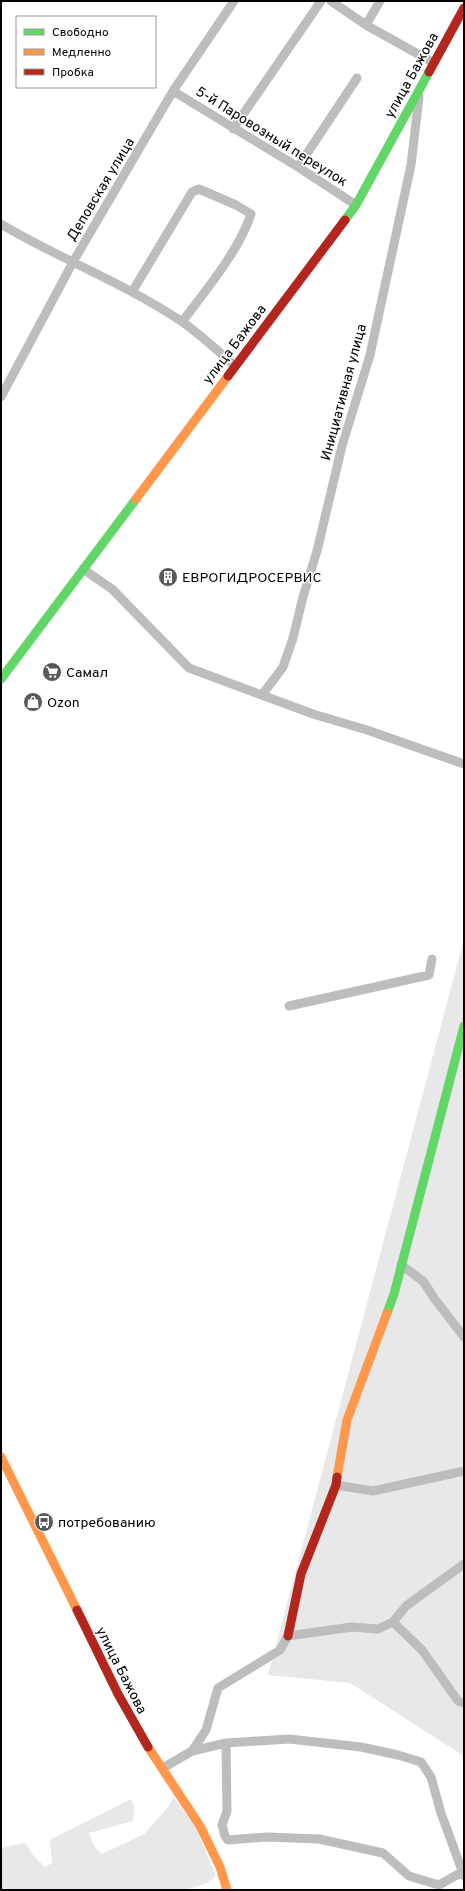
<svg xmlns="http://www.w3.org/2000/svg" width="465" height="1891" font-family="Overpass,sans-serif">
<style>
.green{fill:#e8e8e8}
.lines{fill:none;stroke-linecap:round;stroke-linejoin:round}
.street{stroke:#bdbdbd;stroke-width:9}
.fast{stroke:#63d668;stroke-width:9}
.slow{stroke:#ff974d;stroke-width:9}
.jam{stroke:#b3261e;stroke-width:9}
.labels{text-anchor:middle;stroke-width:3;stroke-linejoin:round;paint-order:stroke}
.street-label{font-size:14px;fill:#000;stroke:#fff}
.poi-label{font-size:14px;fill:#000;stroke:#fff;text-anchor:start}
</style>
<rect width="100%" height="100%" fill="#fff"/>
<path class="green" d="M464 939V1756L350 1683 268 1675Z
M174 1797 196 1828 216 1876 207 1883 185 1890H1V1849L4 1847 25 1843 34 1856 45 1867 52 1863 50 1840 131 1799 134 1807 133 1821 89 1833 94 1846 102 1854 144 1834 168 1807Z"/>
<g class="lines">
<path class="street" d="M331 1 366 25 434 63
M366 25 380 1
M173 91 298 167 356 205
M233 129 321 1
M298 167 357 78
M1 224C60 259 124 283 181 321 200 334 218 351 235 366
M132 292 192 192 199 189 236 205 251 214C239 251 205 291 182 322
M1 397 73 262 173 91 234 1
M83 569 112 589 189 668 313 714 367 730 464 764
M262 695 283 667 293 638 303 597 317 551 342 446 370 355 411 165 419 97
M289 1006 429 975 432 959
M401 1265 423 1281 434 1298 464 1337
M336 1485 373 1491 464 1471
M393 1622 422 1650 458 1701 464 1703
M226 1743 227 1811 222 1825 225 1836 228 1840 267 1837 319 1839 383 1853 409 1876 439 1885 462 1872
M192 1751 226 1743 289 1739 361 1747 398 1755 421 1762 431 1777 441 1813 464 1876
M163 1768 192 1751 206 1730 218 1688 280 1650 288 1636 352 1627 378 1629 393 1622 406 1606 464 1564"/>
<path class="fast" d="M345 220 356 205 429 72
M1 679 136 499
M387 1313 394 1294 464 1026"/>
<path class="slow" d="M136 499 228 376
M1 1457 77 1610
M337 1477 347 1420 387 1313
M148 1747 200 1826 220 1867 227 1890"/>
<path class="jam" d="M429 72 464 8
M228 376 345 220
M77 1610 118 1694 148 1747
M288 1636 301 1574 336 1485 337 1477"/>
</g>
<defs>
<g id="building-disc" transform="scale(1)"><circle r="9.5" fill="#595959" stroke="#fff"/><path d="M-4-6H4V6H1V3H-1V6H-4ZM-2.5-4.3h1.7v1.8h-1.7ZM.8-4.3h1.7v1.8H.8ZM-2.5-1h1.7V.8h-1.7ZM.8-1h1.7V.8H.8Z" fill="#fff"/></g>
<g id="supermarket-disc" transform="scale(1)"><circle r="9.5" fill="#595959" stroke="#fff"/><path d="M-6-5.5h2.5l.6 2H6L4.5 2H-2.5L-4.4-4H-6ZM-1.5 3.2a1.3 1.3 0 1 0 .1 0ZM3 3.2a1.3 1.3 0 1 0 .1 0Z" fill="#fff"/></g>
<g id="shop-disc" transform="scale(1)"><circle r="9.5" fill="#595959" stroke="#fff"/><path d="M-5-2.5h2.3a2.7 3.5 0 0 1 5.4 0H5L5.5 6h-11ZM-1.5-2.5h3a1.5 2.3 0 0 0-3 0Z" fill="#fff"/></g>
<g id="bus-disc" transform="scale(1)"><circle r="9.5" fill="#595959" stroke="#fff"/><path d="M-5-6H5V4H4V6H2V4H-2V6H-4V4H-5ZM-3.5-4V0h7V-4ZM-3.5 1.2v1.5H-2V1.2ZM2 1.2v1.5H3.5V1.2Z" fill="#fff"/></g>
</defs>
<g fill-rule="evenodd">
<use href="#building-disc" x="168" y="577"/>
<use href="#supermarket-disc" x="52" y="672"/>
<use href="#shop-disc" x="33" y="702"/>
<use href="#bus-disc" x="44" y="1522"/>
</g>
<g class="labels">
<g class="street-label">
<text transform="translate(411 75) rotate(-61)" y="5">улица Бажова</text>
<text transform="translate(272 136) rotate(32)" y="5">5-й Паровозный переулок</text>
<text transform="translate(100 189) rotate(-59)" y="5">Деповская улица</text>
<text transform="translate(234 344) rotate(-53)" y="5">улица Бажова</text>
<text transform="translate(343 392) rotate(-75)" y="5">Инициативная улица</text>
<text transform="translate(122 1670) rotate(63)" y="5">улица Бажова</text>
</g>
<g class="poi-label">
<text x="182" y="582">ЕВРОГИДРОСЕРВИС</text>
<text x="66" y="677">Самал</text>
<text x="47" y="707">Ozon</text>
<text x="58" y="1527">потребованию</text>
</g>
</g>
<rect width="465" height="1891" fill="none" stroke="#000000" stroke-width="4"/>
<rect x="16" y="16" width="140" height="72" fill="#ffffff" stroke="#999999"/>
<rect x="24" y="29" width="20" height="6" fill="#63d668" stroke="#999999"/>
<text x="52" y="36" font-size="12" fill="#000000">Свободно</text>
<rect x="24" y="49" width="20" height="6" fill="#ff974d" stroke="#999999"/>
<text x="52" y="56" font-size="12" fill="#000000">Медленно</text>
<rect x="24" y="69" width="20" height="6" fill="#b3261e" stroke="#999999"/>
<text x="52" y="76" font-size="12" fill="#000000">Пробка</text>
</svg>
